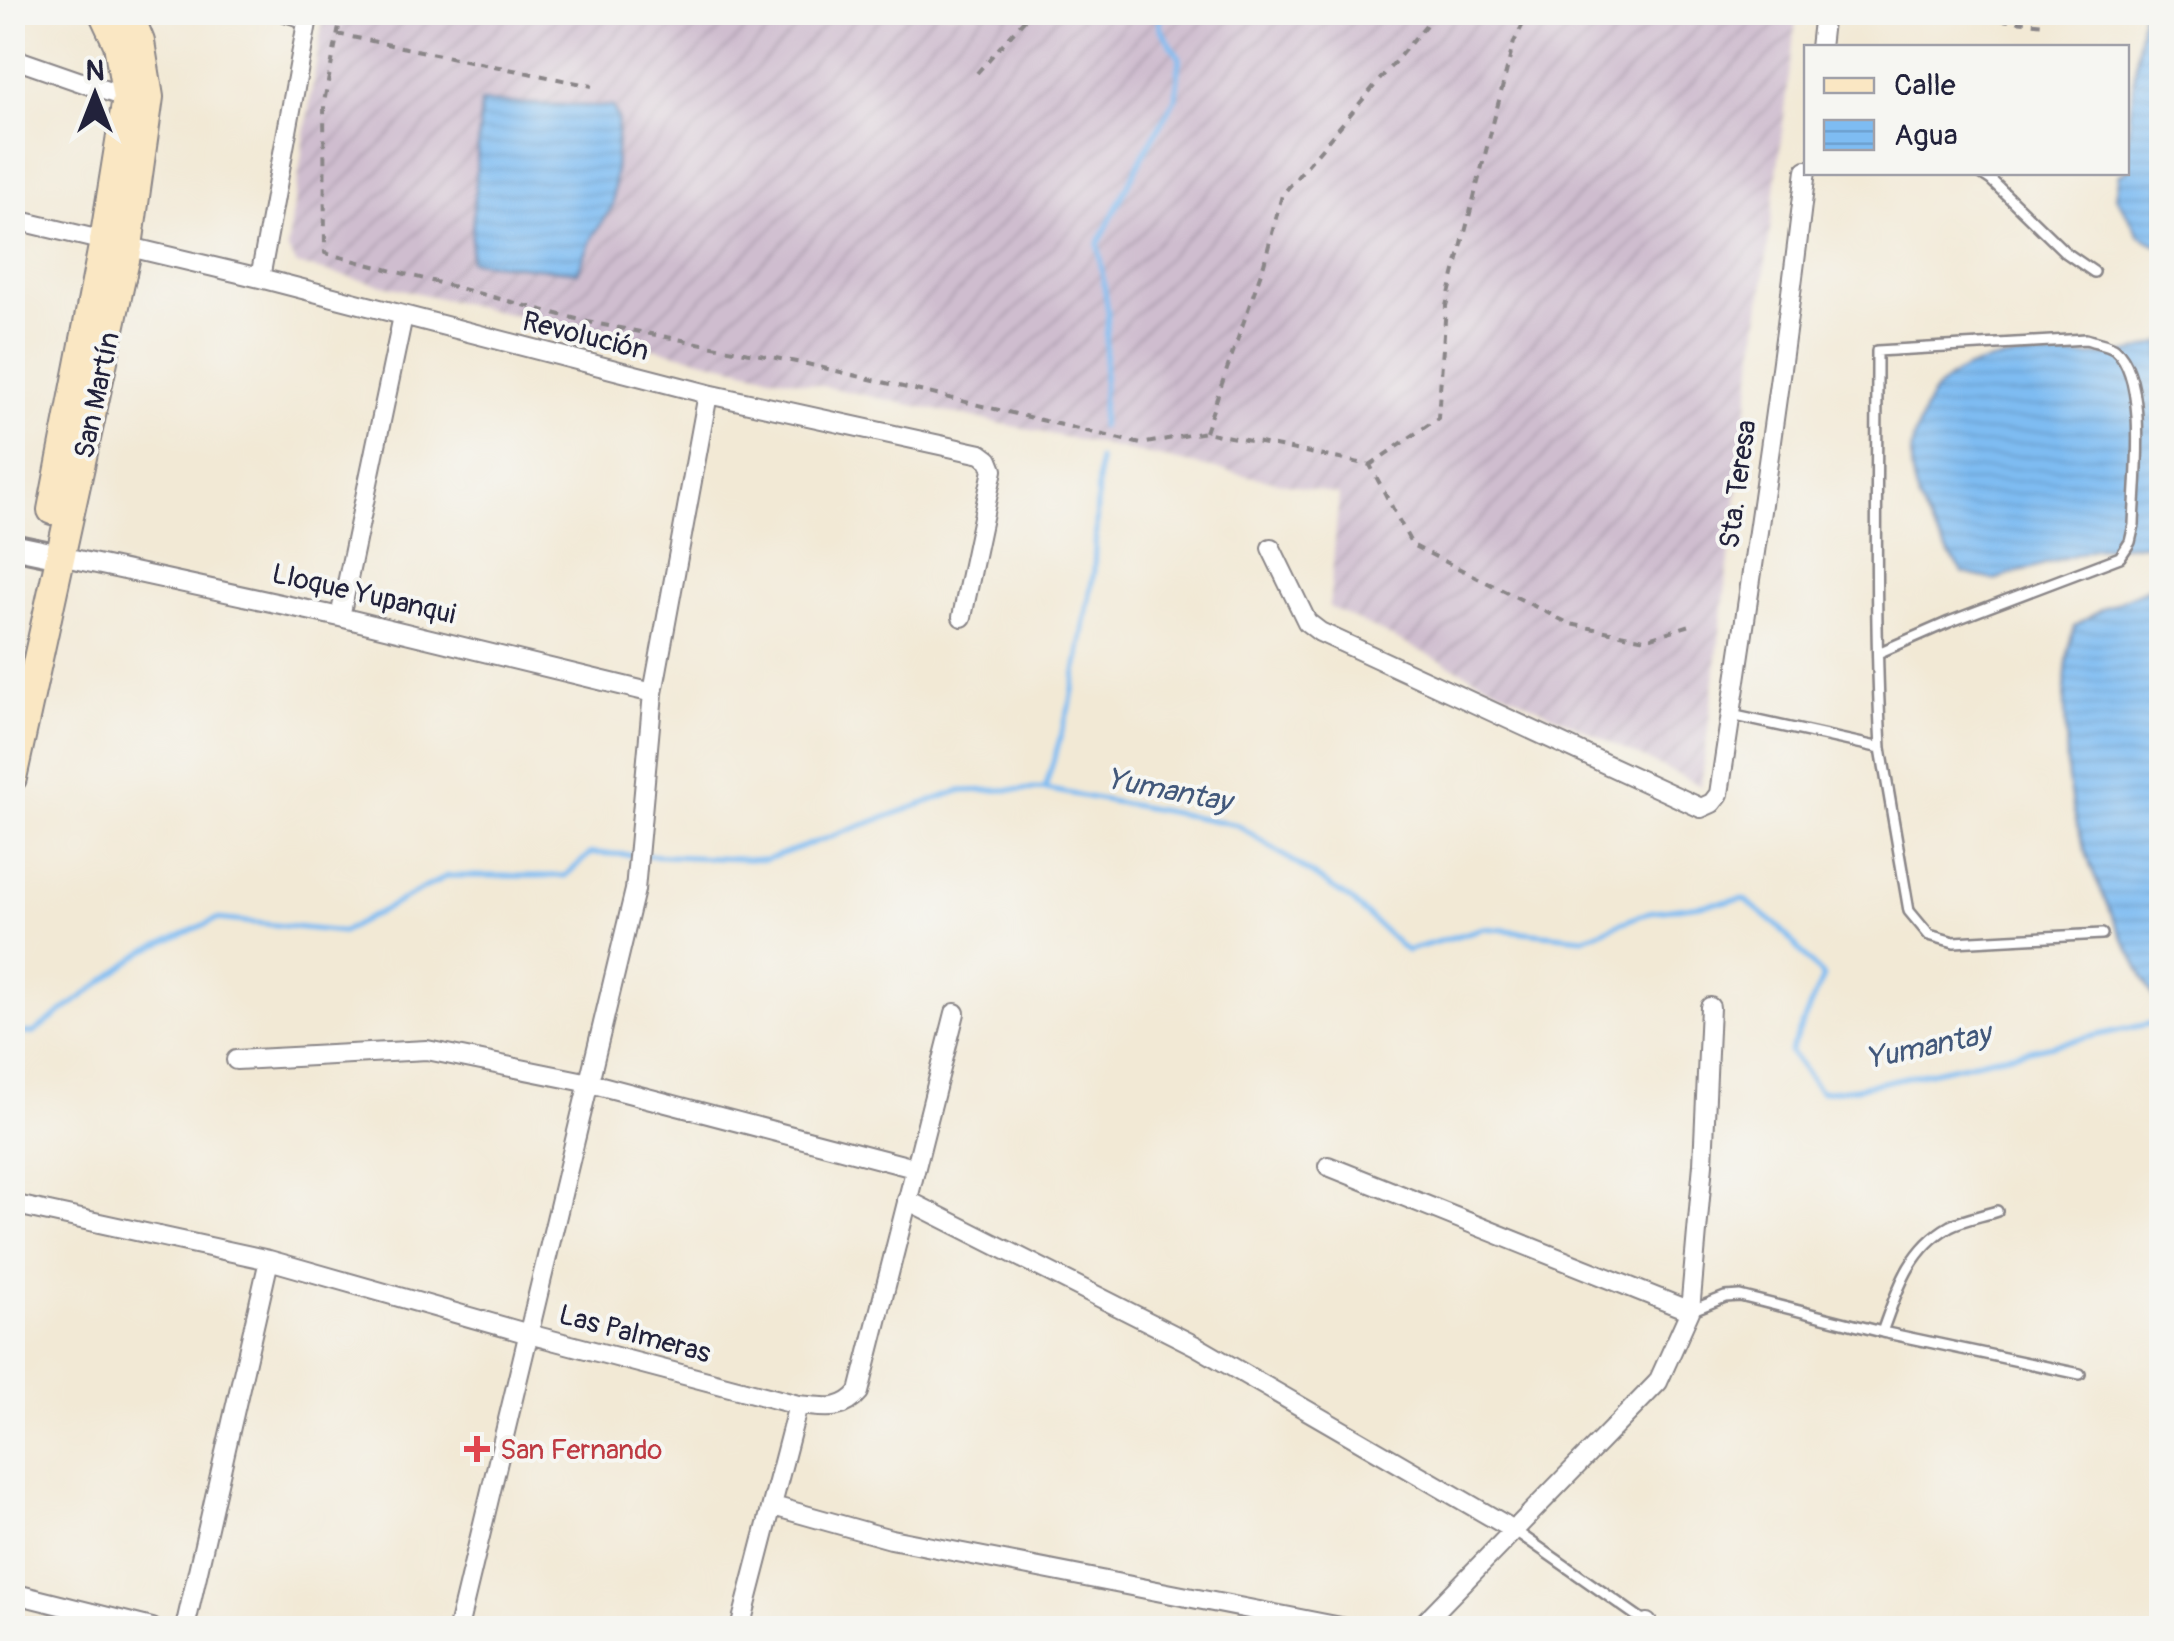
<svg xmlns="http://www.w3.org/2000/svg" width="2174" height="1641" font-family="Pangolin,sans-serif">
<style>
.industrial{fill:url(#industrial-furrows)}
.water{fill:url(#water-rules);stroke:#506f96;stroke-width:2.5}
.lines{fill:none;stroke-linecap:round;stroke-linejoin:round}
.stream{stroke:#7ebcf2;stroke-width:5}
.service-casing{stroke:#8a8688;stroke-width:14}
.minor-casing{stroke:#8a8688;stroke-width:22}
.tertiary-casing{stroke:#8a8688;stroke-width:28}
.secondary-casing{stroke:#8a8688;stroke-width:32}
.path{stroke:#8a8688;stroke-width:4;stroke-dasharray:8 8;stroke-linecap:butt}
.service{stroke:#fff;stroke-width:9}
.minor{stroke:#fff;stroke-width:18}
.tertiary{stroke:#fff;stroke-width:22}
.secondary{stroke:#fae7c3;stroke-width:28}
.health-dot{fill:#e0444e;stroke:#f6f6f2;stroke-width:4}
.labels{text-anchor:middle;stroke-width:8;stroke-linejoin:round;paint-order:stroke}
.street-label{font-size:28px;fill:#22223b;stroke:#f6f6f2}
.health-label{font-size:28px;fill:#be3a42;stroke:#f6f6f2;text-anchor:start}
.water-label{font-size:30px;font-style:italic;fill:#42587b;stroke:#f6f6f2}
</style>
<defs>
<pattern id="industrial-furrows" width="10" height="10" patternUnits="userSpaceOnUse" patternTransform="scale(2.5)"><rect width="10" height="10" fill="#cfbdcf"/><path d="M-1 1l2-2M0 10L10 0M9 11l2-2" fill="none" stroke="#b1a2b3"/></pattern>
<pattern id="water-rules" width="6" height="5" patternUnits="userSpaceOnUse" patternTransform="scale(2.5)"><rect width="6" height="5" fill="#7ebcf2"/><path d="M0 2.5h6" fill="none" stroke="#6da1d0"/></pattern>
</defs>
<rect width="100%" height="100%" fill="#f6f6f2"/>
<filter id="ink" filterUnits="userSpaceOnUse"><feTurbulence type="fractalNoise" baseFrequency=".01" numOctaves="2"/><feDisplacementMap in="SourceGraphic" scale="20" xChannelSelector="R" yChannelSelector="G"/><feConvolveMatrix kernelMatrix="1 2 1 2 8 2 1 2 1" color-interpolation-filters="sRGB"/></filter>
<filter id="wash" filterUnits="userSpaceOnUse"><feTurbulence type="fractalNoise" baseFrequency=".0048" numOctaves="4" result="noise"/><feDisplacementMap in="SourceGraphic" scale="40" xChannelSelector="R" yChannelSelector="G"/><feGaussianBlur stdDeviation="2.25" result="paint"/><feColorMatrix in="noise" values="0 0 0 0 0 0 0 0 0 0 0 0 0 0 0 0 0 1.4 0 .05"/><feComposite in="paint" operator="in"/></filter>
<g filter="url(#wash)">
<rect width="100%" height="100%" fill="#f2e9d5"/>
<path class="industrial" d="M324 13H1797L1701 786 1329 607 1339 495 774 376 297 265 287 249Z"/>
<path class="water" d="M2142 13H2161V247L2140 236 2116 196 2120 173 2126 172 2127 141Z
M481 102 613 107 618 120 613 206 593 236 578 272 470 261Z
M2161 342V542L2092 549 1994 580 1963 573C1933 533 1895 478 1918 427 1923 416 1927 401 1934 392 1989 330 2093 376 2161 342Z
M2161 582V1011C2124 940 2081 866 2069 786 2066 768 2067 750 2066 732 2064 695 2064 662 2074 627L2102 609Z"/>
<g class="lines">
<path class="stream" d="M1101 427 1108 312 1098 244 1144 153 1176 97 1180 58 1160 28 1159 12
M1045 789 1071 701 1094 570 1099 459
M644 855 765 860 959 791 1045 789 1238 825 1352 901 1406 951 1484 928 1583 938 1649 912 1744 899 1780 928 1823 977 1790 1052 1820 1092 1856 1088 2162 1021
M12 1032 33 1033 145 951 217 919 342 932 447 876H565L591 853 633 855"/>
</g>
</g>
<g filter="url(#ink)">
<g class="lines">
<g class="service-casing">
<path id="service" d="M1902 12 1942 15
M1979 172 1991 180 2065 252 2094 272
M1878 653 1949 622 2120 557 2130 542 2134 525C2135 484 2149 378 2115 349 2109 344 2094 342 2086 339L1877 351C1877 484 1874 616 1881 748
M1731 715 1881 748 1909 911 1929 935 1954 942 2102 934
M1690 1311 1725 1297 1740 1296 1882 1332 2080 1374
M1882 1332C1897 1291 1909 1249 1950 1226 1964 1219 1982 1216 1997 1211
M1514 1530 1654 1628"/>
</g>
<g class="minor-casing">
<path id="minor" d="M285 12 307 19
M1820 48 1824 12
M12 58 127 98
M12 219 260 278 708 394 981 454 989 460 993 470 962 617
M260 278 309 12
M1271 548 1307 622 1320 632 1701 808 1712 803 1719 794C1750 586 1782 379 1806 170
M60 556 340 617 653 693
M340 617 403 316
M236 1060 427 1050 590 1083 914 1168
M1328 1166 1690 1311
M907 1200 1196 1346 1514 1530
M12 1204 269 1260 529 1334 798 1405C823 1407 842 1413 859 1392L955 1013
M773 1506 891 1539 1346 1628
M12 1593 152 1628
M185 1628 269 1260
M458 1628 635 890 653 693 708 394
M740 1628 798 1405
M1419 1628 1658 1382 1690 1311 1703 1164 1710 1007
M1643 1628 1647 1623"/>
</g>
<g class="tertiary-casing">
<path id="tertiary" d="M12 546 60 556"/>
</g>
<g class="secondary-casing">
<path id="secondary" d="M52 510 104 241 127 98 118 44 103 12
M12 778 128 246 149 97 140 42 128 12"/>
</g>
<path class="path" d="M342 12 324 102 325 253 588 322 807 364 1141 444 1205 432 1370 465 1412 545 1570 624 1645 639 1694 624
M1953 16 2048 24
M337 34 592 86
M977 73 1031 12
M1205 432 1264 264 1282 195 1437 12
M1370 465 1438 418 1446 306 1514 42 1529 12"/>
<use href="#service" class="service"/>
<use href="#minor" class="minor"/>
<use href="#tertiary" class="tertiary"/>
<use href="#secondary" class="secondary"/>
</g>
</g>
<path class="health-dot" d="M472 1434h10v10h10v10h-10v10h-10v-10h-10v-10h10z"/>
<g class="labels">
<g class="street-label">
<text transform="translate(586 335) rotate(14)" y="10">Revolución</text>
<text transform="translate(96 395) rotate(-78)" y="10">San Martín</text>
<text transform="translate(1737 484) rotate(-82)" y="10">Sta. Teresa</text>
<text transform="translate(364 593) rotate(13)" y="10">Lloque Yupanqui</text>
<text transform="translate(635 1333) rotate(15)" y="10">Las Palmeras</text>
</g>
<g class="health-label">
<text x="500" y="1459">San Fernando</text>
</g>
<g class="water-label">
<text transform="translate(1169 790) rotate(11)" y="10">Yumantay</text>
<text transform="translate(1928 1046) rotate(-12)" y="10">Yumantay</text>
</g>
</g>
<rect width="2174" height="1641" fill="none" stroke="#f6f6f2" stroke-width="50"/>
<rect x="1804" y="45" width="325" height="130" fill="#f6f6f2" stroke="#a1a1a9" stroke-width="2.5"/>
<rect x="1824" y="78" width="50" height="15" fill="#fae7c3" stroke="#a1a1a9" stroke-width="2.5"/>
<text x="1894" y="95" font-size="30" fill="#22223b">Calle</text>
<rect x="1824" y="120" width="50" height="30" fill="url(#water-rules)" stroke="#a1a1a9" stroke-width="2.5"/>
<text x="1894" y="145" font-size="30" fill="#22223b">Agua</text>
<g transform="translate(95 95)" stroke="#f6f6f2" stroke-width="8" paint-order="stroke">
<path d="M0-8L18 38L0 25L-18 38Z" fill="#22223b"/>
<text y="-15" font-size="28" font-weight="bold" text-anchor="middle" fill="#22223b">N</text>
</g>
</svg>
